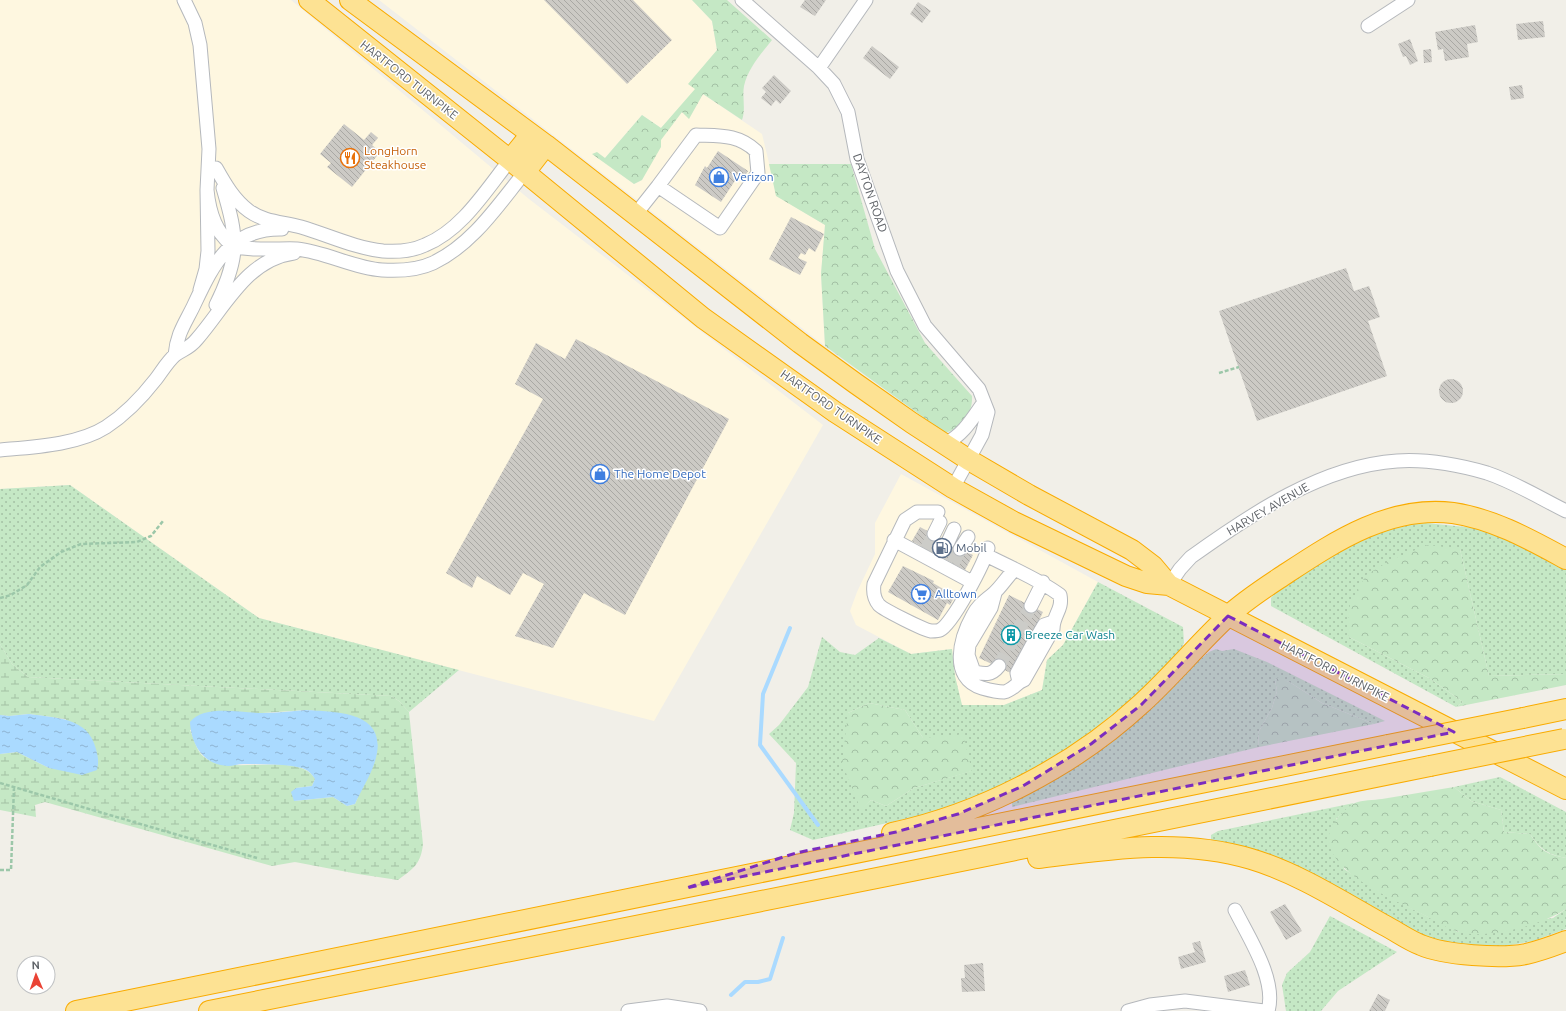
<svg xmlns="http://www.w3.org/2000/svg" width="1566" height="1011" font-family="Ubuntu,sans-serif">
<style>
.commercial{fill:#fef7e0}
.grass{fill:url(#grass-dots);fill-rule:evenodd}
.forest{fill:url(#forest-crowns)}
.wetland{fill:url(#wetland-marsh);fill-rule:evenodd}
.water{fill:url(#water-ripples)}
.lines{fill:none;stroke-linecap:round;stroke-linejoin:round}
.stream{stroke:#aadaff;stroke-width:4}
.building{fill:url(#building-back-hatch)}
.minor-tunnel{stroke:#ccccc8;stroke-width:13;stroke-dasharray:13 6;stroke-linecap:butt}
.minor-casing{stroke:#b5b8bc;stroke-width:15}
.highway-casing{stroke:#f9ab00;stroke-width:22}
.path{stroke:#9cc7a9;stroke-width:2.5;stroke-dasharray:4 2;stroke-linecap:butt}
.minor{stroke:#fff;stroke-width:13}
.highway{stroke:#fde293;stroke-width:20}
.highway-bridge-casing{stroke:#f9ab00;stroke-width:22;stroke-linecap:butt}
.highway-bridge{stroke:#fde293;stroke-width:20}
.marked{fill:#7b2cbf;fill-opacity:0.2;stroke:#7b2cbf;stroke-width:3;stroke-dasharray:8 5;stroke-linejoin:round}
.labels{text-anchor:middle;stroke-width:3;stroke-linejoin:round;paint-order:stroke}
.street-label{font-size:12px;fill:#5f6368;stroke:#fff}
.food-label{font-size:12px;fill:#c56008;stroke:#fff;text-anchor:start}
.shop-label{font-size:12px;fill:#366cbe;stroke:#fff;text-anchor:start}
.service-label{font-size:12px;fill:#4e5e75;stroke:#fff;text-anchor:start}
.culture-label{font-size:12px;fill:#0d838f;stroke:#fff;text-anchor:start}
</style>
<defs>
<pattern id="grass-dots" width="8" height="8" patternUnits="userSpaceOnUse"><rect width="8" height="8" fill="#c5e8c5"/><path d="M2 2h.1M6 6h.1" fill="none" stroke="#a3c0a4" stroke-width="1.8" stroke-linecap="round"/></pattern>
<pattern id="forest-crowns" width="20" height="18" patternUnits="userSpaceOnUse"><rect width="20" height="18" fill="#c5e8c5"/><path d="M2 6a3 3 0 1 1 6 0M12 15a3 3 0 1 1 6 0" fill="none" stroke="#a3c0a4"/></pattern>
<pattern id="wetland-marsh" width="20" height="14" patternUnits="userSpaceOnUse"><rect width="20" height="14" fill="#c5e8c5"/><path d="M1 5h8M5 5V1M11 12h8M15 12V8" fill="none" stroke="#a3c0a4"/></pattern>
<pattern id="water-ripples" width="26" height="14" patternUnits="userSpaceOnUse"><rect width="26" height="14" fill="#aadaff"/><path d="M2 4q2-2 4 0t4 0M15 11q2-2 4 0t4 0" fill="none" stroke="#8eb4d2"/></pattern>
<pattern id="building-back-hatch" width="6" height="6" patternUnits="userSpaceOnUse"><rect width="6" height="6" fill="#cccac5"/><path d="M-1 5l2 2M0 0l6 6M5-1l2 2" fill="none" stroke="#a9a8a4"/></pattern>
</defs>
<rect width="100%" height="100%" fill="#f1efe8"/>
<path class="commercial" d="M0 0H291L529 199 823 425 654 721 259 618 70 485 0 489Z
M379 0H692L712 21 717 50 689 84 696 89 661 128 642 115 605 158 612 168 634 184 642 180 660 140 682 112 689 118 703 94 762 134 777 196 825 225 821 274 825 346Z
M901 474 1098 582 1063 645 1047 660 1042 690 1004 705 962 706 955 676 952 649 911 654 856 625 850 611 857 592 875 554V523Z"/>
<path class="grass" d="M70 485 259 618 459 670 409 712 399 701 391 696 28 677 12 664 0 644V489Z
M1426 523 1475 528 1515 538 1566 566V674L1489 676 1460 549 1349 637 1429 678 1463 702 1456 707 1271 606V598C1289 576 1365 536 1393 528 1403 525 1415 524 1426 523Z
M1098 582 1183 627 1184 643 1176 658 1133 698 1065 752 1006 784 967 800 922 815 813 840 790 830 794 813 796 763 769 734 779 725 808 687 822 637 840 652 855 655 879 638 911 654 952 649 955 676 962 705H1004L1042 690 1047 660 1063 645ZM869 703 905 710 923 738 971 771 914 788 886 806 871 800 861 809 848 713Z
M1216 649 1222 651 1234 649 1267 662 1385 721 1374 724 1322 703 1291 683 1278 678 1275 680 1277 691 1272 708 1258 733 1259 747 1012 807V800L1110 742 1151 708 1196 663 1209 652Z
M1500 777 1566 812V858C1547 854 1541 850 1530 834L1504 832 1501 810 1471 801 1454 787Z
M1354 803 1336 819 1344 869 1383 894 1458 932 1553 918 1566 909V929L1533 941 1495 948 1459 946 1428 938 1259 853 1211 840V835L1218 831Z
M1330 916 1397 952 1338 991 1321 1011H1286L1282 985 1287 973 1310 952Z"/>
<path class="forest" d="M692 0H727L772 40C761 54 748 68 744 86 742 97 746 109 742 120L703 94 689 119 682 112 661 140V147L642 180 634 184 592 154 597 152 605 158 642 115 661 128 695 89 688 84 717 50 712 21Z
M769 164H851L875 249 925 343 972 396C973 413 962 428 945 433L825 346 821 274 825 225 776 196Z
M1428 545 1460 549 1489 676 1566 674V685L1456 707 1463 702 1429 678 1349 637 1347 628 1350 605 1366 575 1393 559Z
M1278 677 1291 683 1322 703 1374 724 1259 747 1258 733 1272 708 1277 691 1275 680Z
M869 703 905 710 923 738 963 734 972 771 914 788 886 806 871 800 861 810 842 763 848 713Z
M1454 787 1471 801 1501 810 1504 832 1530 834C1541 851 1546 854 1566 858V909C1542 925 1487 940 1459 932 1445 928 1431 918 1418 912 1391 898 1305 863 1335 821 1339 816 1348 806 1355 803 1362 800 1374 800 1382 799 1406 795 1430 791 1454 787Z"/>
<path class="wetland" d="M0 644 12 664 28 677 391 696 399 701 409 712 423 844C421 864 413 869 398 880L358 874 295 862 272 866 45 802 35 805 36 817 0 810V754L17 752 49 768 66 719 29 714 9 716 0 715ZM306 710 327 712 377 753 355 804 347 806 333 797 294 801 296 788 312 786 315 779C299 750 229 777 204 757 196 751 194 738 190 730L262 713Z"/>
<path class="water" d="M306 710C335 712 384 711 377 753 374 771 362 788 355 804L347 806 333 797 294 801 291 792 296 788 312 786 315 779C309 769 303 768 292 766 276 764 259 764 243 764 238 764 233 766 228 766 203 765 191 744 190 722 204 704 241 713 262 713 276 713 291 711 306 710Z
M29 714C56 718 88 717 96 749 98 757 99 762 97 770L82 775 49 768 17 752 0 754V715L9 716Z"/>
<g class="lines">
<path class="stream" d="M790 628 763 694 760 745 818 825
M731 995 745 982H758L770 979 783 938"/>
</g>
<path class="building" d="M544 0H633L672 40 627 84Z
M805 0H826L815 16 800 7Z
M918 2 931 11 922 23 910 14Z
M1543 21 1545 37 1518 40 1516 24Z
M1475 25 1478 42 1467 44 1469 57 1445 61 1443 49 1438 50 1435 32Z
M1410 39 1418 61 1410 65 1406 56 1403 57 1398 44Z
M872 46 899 67 890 79 863 58Z
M1431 49 1432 62 1424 63 1423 50Z
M774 75 791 91 780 104 776 100 771 106 761 98 766 92 762 88Z
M1522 85 1524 98 1511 100 1509 87Z
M344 124 364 140 371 132 378 138 372 145 380 152 352 187 327 167 331 163 320 154Z
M718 151 748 171 743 179 738 176 721 202 695 185 705 166 707 168Z
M791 217 824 234 815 252 809 248 805 255 801 253 798 258 807 262 800 275 769 259Z
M1346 268 1354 291 1369 286 1380 317 1368 321 1387 376 1257 421 1219 311Z
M576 339 729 419 625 615 584 593 553 648 515 636 544 584 523 573 510 595 477 576 472 588 446 573 543 399 515 384 536 343 565 359Z
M1439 391a12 12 0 1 1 24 0a12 12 0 1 1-24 0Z
M920 527 973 555 965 570 912 541Z
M903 566 934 581 933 583 955 596 950 605 947 603 938 620 888 592Z
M1009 595 1043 612 1013 674 979 658Z
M1285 904 1302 931 1286 940 1270 912Z
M1200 941 1206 962 1181 969 1178 957 1195 952 1192 943Z
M983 963 985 991 962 992 961 978H965L964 965Z
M1245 970 1250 985 1228 992 1224 976Z
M1378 994 1390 1000 1385 1011H1369Z"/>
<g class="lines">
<path class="minor-tunnel" d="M926 549 934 534
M940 556 948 542
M953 563 960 549
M999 666 1031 606"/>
<g class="minor-casing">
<path id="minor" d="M184 0 195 23 200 45 209 149 207 190 208 251 206 269 200 290
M742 0 819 68 834 84 848 112 857 159 897 271 925 326 979 389 988 412 982 435 953 488
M1368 26 1408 0
M819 68 866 0
M216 168C225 184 234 200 249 211 264 222 283 222 301 227 328 235 355 248 383 251 396 252 412 251 425 245 462 230 486 190 510 160
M207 190C209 210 214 231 231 244 241 252 282 248 297 249 326 252 353 268 382 270 398 271 418 270 433 263 473 244 498 205 525 172
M635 215 658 186 720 228 758 173 756 151C738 134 720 136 696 135L658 186
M216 305C240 257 238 239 223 188
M175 355C177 334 184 325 193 307 213 265 229 228 282 229
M945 444C964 434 972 419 984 402
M0 450C33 447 78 445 106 427 126 414 142 397 156 379 162 371 168 361 175 355 183 349 189 349 197 339 225 307 247 259 294 253
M938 512H917L905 520 874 584C873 591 874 599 879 605 884 610 924 630 931 631 934 631 938 631 940 630 952 625 985 562 988 548
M934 534 940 522
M894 540 972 582
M948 542 954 529
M960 549 968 537
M986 555C1011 568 1037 578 1060 595 1063 610 1053 615 1053 629L1024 680C1016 683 1013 690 1004 692 997 692 989 690 982 688 949 678 960 638 973 615 978 605 985 601 994 593 1001 587 1007 577 1014 570
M1169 585 1180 569 1191 557C1251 514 1322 466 1397 461 1426 459 1459 465 1487 473 1514 482 1540 498 1566 511
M995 593 991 608 969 645 968 655 974 672C985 674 991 676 999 666
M1031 606 1043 582
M1019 682 1017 673 1031 647 1044 625 1053 622
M1235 910C1249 938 1277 980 1268 1011
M628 1011 667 1006 700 1011
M1128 1011 1150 1005 1185 1001 1264 1011"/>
</g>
<g class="highway-casing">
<path id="highway" d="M309 0 510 160 703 318 835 412 953 488 1014 522 1126 576 1147 583 1169 585
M350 0 546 145 800 343 855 383 912 423 969 460 1029 495 1132 550 1153 566 1169 585 1566 789
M510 160 531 134
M525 172 546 145
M1523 718 1566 709
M892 833C981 814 1074 766 1141 704 1171 677 1197 645 1227 617 1245 600 1266 587 1287 573 1337 540 1391 505 1453 513 1494 519 1531 540 1566 559
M1038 858C1110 849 1181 838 1251 859 1298 873 1341 901 1384 925 1396 931 1408 940 1421 945 1444 955 1501 959 1526 954 1539 951 1553 946 1566 941
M76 1011 1388 745
M209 1011 897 874 1430 766"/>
</g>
<path class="path" d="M1219 373 1239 367
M0 598 11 595 27 585 40 567 61 552 81 544 137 542 151 536 163 521
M0 783 257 858
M0 870H11L14 787"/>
<use href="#minor" class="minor"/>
<use href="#highway" class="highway"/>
<g class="highway-bridge-casing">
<path id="highway-bridge" d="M1388 745 1523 718
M1430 766 1564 739"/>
</g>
<use href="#highway-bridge" class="highway-bridge"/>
</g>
<path class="marked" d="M1228 616 1454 732 686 888 796 853 896 832 958 814 1023 786 1091 744 1141 705Z"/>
<defs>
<g id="restaurant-ring" transform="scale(1)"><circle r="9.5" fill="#fff" stroke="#e8710a" stroke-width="1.5"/><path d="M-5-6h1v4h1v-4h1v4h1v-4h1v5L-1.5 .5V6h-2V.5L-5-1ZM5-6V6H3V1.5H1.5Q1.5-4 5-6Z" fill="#e8710a"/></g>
<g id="shop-ring" transform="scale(1)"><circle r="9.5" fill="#fff" stroke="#3f7fe0" stroke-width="1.5"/><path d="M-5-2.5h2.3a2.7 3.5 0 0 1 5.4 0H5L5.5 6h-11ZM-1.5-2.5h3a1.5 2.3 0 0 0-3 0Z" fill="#3f7fe0"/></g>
<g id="fuel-ring" transform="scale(1)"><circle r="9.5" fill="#fff" stroke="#5c6f8a" stroke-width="1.5"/><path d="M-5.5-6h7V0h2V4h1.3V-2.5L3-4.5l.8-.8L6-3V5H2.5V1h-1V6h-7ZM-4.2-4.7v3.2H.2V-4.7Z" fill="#5c6f8a"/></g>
<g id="supermarket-ring" transform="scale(1)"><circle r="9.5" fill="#fff" stroke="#3f7fe0" stroke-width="1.5"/><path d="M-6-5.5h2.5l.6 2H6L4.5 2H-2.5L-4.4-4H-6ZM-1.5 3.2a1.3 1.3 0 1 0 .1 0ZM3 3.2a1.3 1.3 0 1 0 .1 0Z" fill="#3f7fe0"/></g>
<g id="building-ring" transform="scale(1)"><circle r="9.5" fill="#fff" stroke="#0f9aa8" stroke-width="1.5"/><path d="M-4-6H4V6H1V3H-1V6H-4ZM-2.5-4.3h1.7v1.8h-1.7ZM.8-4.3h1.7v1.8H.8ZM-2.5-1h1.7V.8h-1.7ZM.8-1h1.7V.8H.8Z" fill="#0f9aa8"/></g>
</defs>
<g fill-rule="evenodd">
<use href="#restaurant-ring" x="350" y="158"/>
<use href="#shop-ring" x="719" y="177"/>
<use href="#shop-ring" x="600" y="474"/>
<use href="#fuel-ring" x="942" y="548"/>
<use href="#supermarket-ring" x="921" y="594"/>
<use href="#building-ring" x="1011" y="635"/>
</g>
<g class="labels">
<g class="street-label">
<text transform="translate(409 80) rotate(38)" y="4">HARTFORD TURNPIKE</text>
<text transform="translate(870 193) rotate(71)" y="4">DAYTON ROAD</text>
<text transform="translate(831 407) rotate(35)" y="4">HARTFORD TURNPIKE</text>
<text transform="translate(1268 509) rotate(-30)" y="4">HARVEY AVENUE</text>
<text transform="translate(1335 671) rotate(27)" y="4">HARTFORD TURNPIKE</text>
</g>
<g class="food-label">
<text x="364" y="155">LongHorn<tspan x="364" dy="14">Steakhouse</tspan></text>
</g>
<g class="shop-label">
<text x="733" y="181">Verizon</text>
<text x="614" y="478">The Home Depot</text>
<text x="935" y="598">Alltown</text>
</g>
<g class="service-label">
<text x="956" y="552">Mobil</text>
</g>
<g class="culture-label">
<text x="1025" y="639">Breeze Car Wash</text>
</g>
</g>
<g transform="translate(36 975) rotate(358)"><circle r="19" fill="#ffffff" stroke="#bfc1c3"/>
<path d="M0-3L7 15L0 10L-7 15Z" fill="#ea4335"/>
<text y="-6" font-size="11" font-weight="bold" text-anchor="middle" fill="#5f6368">N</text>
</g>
</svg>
